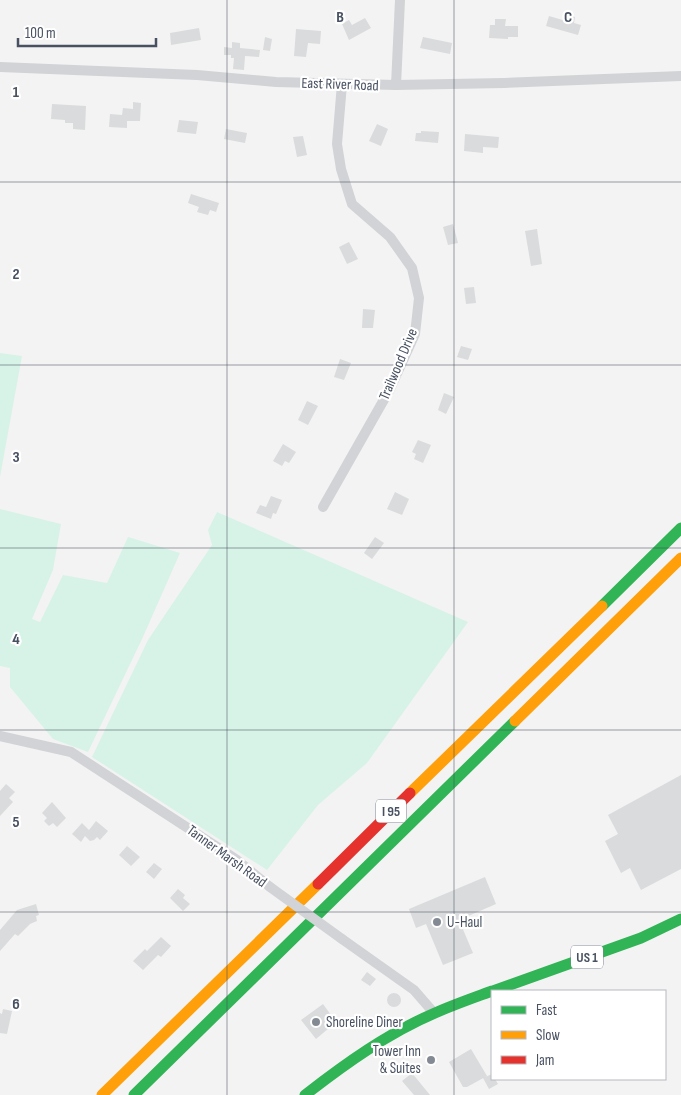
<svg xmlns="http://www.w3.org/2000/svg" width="681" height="1095" font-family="'Sofia Sans Condensed',sans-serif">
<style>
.green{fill:#d7f3e7}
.building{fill:#dadbdd}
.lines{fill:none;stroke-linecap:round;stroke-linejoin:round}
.street{stroke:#d1d3d6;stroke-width:10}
.fast{stroke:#30b455;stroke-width:11}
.slow{stroke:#ff9f0a;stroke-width:11}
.jam{stroke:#e5322d;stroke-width:11}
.street-bridge{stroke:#d1d3d6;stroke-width:10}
.grid{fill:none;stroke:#485161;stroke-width:1;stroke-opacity:0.55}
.poi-dot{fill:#848a94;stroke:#fff;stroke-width:2}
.labels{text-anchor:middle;stroke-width:4.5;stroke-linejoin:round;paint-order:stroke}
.shield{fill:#fff;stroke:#7f8590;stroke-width:1}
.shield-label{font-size:14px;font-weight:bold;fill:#485161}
.street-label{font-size:15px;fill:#485161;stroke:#fff}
.poi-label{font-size:15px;fill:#485161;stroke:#fff;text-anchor:start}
.grid-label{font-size:16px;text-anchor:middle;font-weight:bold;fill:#485161;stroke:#fff;stroke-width:4.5;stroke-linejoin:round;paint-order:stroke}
</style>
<rect width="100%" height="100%" fill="#f3f3f3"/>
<path class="green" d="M0 353 22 356 0 477Z
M0 509 61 524 53 570 32 619 40 622 63 575 107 583 128 537 180 553 143 637 88 752 53 739 10 687V668L0 666Z
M217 512 468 622 367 763 318 805 267 870 92 757 148 640 212 545 208 530Z"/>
<path class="building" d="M568 15 575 17 574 23 581 25 578 35 546 26 549 16 566 21Z
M365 18 371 28 349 40 342 24 349 20 352 25Z
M495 19H506L505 26H518V37H508V39L489 38 490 25H495Z
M199 28 201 40 171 45 170 33Z
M296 29 321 31 320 44 308 43 306 57 294 56Z
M265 37 272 39 270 51 263 50Z
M423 37 452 43 450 54 420 48Z
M232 42 240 43V48L260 50 259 57 245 56 244 70 233 69 234 58H231V55H224V47L232 48Z
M133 102 141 103 140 121H127V128L109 127 110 114 122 115 123 108 133 109Z
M52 104 86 106 85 130 73 129V123H65V120L51 119Z
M179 120 198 122 196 134 177 132Z
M377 124 388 129 381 146 369 141Z
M226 129 247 133 245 143 224 139Z
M421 131 439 132 438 143 415 141 416 133H421Z
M465 134 499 137 498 148 483 147V153L464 151Z
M303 136 307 155 297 157 293 137Z
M191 194 219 203 216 212 210 210 208 215 197 212 199 207 188 203Z
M453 224 458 243 448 245 443 227Z
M537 229 542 264 531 266 525 231Z
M349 242 358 259 347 264 339 247Z
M474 287 476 303 466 304 464 288Z
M363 309 375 310 373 328H362Z
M461 346 472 349 468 360 457 357Z
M340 359 351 363 344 380 334 377Z
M444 393 454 397 446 414 438 410Z
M307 401 318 406 308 425 298 420Z
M418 440 431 445 423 463 414 459 416 454 412 452Z
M283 444 296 452 289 463 285 461 282 466 273 461Z
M395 492 409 499 402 515 387 509Z
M271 496 282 500 276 514 273 513 271 519 256 513 260 505 266 507Z
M375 537 384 543 372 559 364 553Z
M681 775V869L641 890 630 868 621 873 605 841 618 834 608 815Z
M6 784 15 792 9 798 13 802 0 816V791Z
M52 802 66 818 57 827 53 823 49 826 44 821 47 818 42 813Z
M96 821 108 831 100 840 97 837 94 840 90 841 85 836 81 842 72 834 82 823 89 830Z
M127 846 140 857 131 866 119 855Z
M154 863 162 869 154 879 146 872Z
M485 877 496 904 459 920 473 953 443 965 426 924 416 928 409 909Z
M178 889 185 895 183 898 190 904 183 911 170 898Z
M36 904 39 915 36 916 37 921 30 924 18 936 15 934 0 951V930L17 910Z
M161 937 171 946 161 957 158 955 143 970 133 961 145 949 147 951Z
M367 972 376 979 370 986 361 980Z
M387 1000a7 7 0 1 1 14 0a7 7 0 1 1-14 0Z
M323 1004 334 1019 327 1025 329 1028 316 1039 301 1020Z
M3 1009 12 1011 7 1034 0 1033V1013L2 1014Z
M471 1049 487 1076 467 1087H463L449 1062Z
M412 1073 430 1095H414L402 1081Z
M492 1074V1079H495L498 1084 489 1089 483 1078Z"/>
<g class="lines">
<path class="street" d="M0 67 197 75 276 82 396 85 504 83 681 76
M396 85 400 0
M323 507 390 389 415 334 419 298 412 268 390 237 352 204 341 169 337 144 342 84
M0 736 71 752 237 860 270 887
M342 939 414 990 434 1013"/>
<path class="fast" d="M602 606 681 528
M493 991 641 938 681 919
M134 1095 515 721
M305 1095C345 1064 388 1033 435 1013 453 1005 473 998 492 991"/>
<path class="slow" d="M515 721 681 558
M410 793 602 606
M102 1095 318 884"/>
<path class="jam" d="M318 884 410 793"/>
<path class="street-bridge" d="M270 887 342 939"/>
</g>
<path class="grid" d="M227 0V1095M454 0V1095M0 182H681M0 365H681M0 548H681M0 730H681M0 912H681"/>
<g class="poi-dot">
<circle cx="437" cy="922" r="5"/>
<circle cx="316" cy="1022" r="5"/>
<circle cx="431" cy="1060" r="5"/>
</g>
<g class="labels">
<g class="shield">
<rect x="376" y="799.5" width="30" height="23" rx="4"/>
<rect x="571" y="945.5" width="32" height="23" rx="4"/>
</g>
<g class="shield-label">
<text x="391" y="816">I 95</text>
<text x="587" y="962">US 1</text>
</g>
<g class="street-label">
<text transform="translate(340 84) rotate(2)" y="5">East River Road</text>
<text transform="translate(398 364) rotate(-67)" y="5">Trailwood Drive</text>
<text transform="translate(227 856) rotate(36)" y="5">Tanner Marsh Road</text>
</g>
<g class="poi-label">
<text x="447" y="927">U-Haul</text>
<text x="326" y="1027">Shoreline Diner</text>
<text x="421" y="1056" text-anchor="end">Tower Inn<tspan x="421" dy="17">&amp; Suites</tspan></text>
</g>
</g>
<g class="grid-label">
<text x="340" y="22">B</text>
<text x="568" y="22">C</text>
<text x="16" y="97">1</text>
<text x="16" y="279">2</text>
<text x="16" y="462">3</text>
<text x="16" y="644">4</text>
<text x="16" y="827">5</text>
<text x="16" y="1009">6</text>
</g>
<rect x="491" y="990" width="175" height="90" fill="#ffffff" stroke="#b6b9c0"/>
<rect x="501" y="1006" width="25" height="8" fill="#30b455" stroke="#b6b9c0"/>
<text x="536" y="1015" font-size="15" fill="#485161">Fast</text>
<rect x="501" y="1031" width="25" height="8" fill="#ff9f0a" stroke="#b6b9c0"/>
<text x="536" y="1040" font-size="15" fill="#485161">Slow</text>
<rect x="501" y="1056" width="25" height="8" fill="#e5322d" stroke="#b6b9c0"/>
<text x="536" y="1065" font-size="15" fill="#485161">Jam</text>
<path d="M18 38v8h138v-8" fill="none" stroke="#485161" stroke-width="2.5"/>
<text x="25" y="38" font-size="15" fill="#485161" stroke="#ffffff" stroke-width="4" paint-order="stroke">100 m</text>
</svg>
